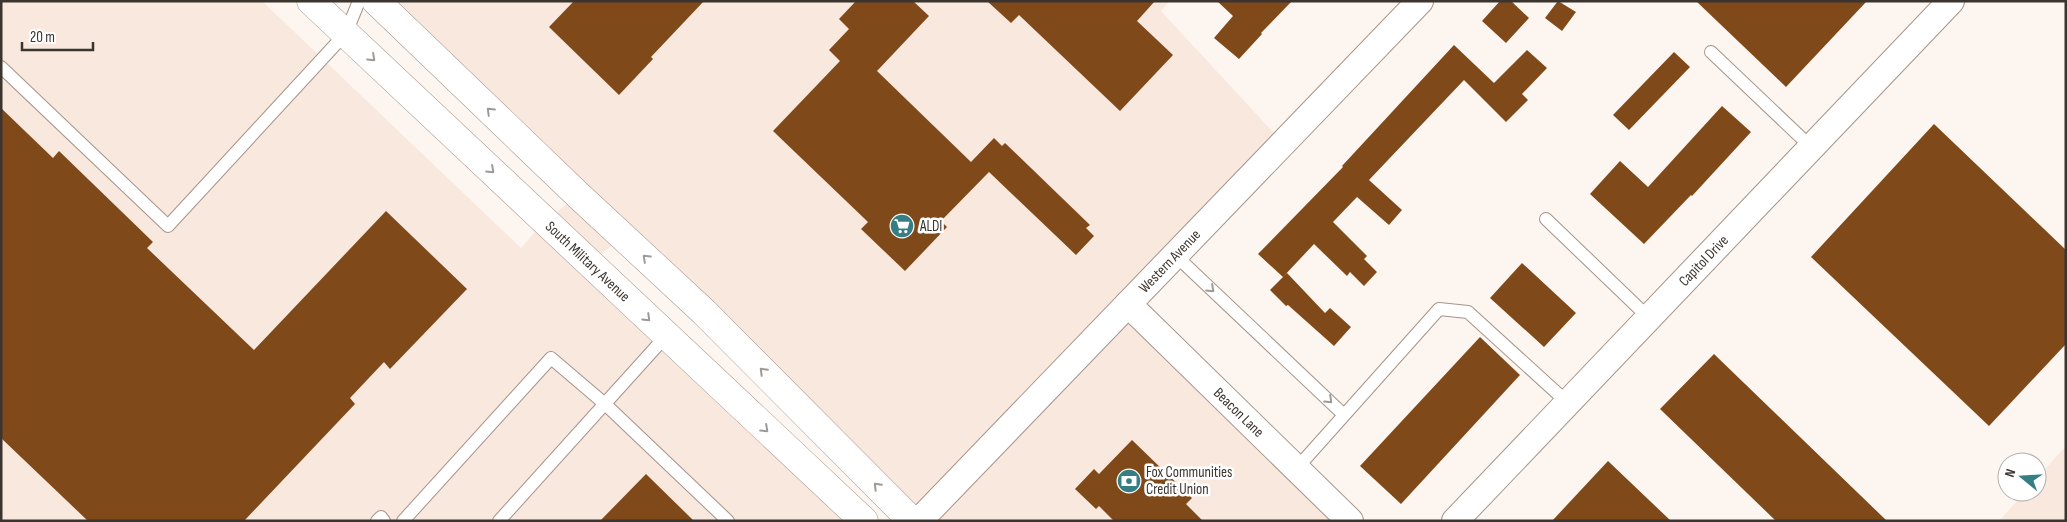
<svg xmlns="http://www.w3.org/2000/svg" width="2067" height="522" font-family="'Sofia Sans Condensed',sans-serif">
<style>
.built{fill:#f8e8de}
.building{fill:#80491a}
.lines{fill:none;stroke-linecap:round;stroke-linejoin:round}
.lane-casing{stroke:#a59489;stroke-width:14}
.street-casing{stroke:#a59489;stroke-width:28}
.secondary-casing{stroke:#a59489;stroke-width:29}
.lane{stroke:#fff;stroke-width:12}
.street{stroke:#fff;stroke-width:26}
.secondary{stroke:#fff;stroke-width:28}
.oneway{stroke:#9d9a97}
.labels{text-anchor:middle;stroke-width:5;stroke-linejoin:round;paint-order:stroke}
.poi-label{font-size:15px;fill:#3b342f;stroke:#fff;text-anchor:start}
.street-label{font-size:15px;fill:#3b342f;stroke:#fff}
</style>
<rect width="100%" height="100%" fill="#fdf6f0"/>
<path class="built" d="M1 1H262L521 248 545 221 577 196 376 1H1169L1161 11 1283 143 1128 304 1350 521H912L623 238 589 262 864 521H1Z
M2066 446V521H1999L2025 492H2037V478Z"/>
<path class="building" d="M574 1H704L651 57 653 59 619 95 549 27Z
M856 1H913L929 16 877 71 971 162 994 138 1002 146 1005 143 1090 225 1086 228 1094 236 1076 255 989 172 941 221 947 227 905 271 861 229 868 222 773 131 840 61 829 50 849 29 839 19Z
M987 1H1155L1137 21 1173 55 1120 111 1019 15 1011 23Z
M1217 1H1292L1261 33 1262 34 1239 59 1214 38 1233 16Z
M1500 1H1511L1529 18 1506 43 1482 21Z
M1558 1 1576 12 1562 31 1545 18Z
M1696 1H1867L1786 87Z
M1454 45 1494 83 1527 50 1547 68 1522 94 1528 100 1506 122 1464 80 1369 180 1402 210 1389 225 1357 197 1333 222 1367 256 1364 259 1377 272 1364 286 1350 272 1347 276 1314 244 1283 277 1258 254 1343 167 1342 166Z
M1674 52 1690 67 1629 130 1613 115Z
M1722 106 1751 132 1692 196 1691 195 1644 244 1590 194 1620 161 1648 187Z
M1 108 53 158 59 151 153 242 147 248 254 350 386 211 467 289 390 369 384 362 350 398 355 404 244 521H88L1 438Z
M1934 124 2066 250V344L1989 426 1811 257Z
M1522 263 1576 313 1544 347 1490 298Z
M1287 273 1325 313 1330 308 1351 327 1334 346 1288 305 1286 306 1270 290Z
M1480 337 1520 375 1401 504 1360 466Z
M1714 354 1887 521H1776L1660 409Z
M1132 440 1192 498 1186 504 1203 521H1114L1099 506 1096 509 1075 489 1094 469 1099 474Z
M1608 461 1671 521H1552Z
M646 474 694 521H600Z"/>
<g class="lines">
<g class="lane-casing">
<path id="lane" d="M1711 52 1812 148
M1 67 168 226 346 33 359 1
M1546 219 1649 318
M1175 255 1344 415
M1297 468 1439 309 1468 312 1568 403
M377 521 381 517 384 521
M403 521 551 358 605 404 728 521
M499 521 666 336"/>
</g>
<g class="street-casing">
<g id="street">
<path id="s1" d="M1128 304 1350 521"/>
<path id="s2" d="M919 521 1420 1"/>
<path id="s3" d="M1455 521 1951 1"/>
</g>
</g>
<g class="secondary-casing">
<g id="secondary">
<path id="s4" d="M311 1 864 521"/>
<path d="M376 1 578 195 704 312 912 521"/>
</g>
</g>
<use href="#lane" class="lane"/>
<use href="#street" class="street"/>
<use href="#secondary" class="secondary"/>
</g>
<defs><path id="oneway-chevron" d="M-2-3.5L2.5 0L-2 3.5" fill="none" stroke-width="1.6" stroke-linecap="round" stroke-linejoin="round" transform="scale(1.25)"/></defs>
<g class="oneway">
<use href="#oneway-chevron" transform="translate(372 58) rotate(43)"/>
<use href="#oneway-chevron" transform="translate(490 111) rotate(-136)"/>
<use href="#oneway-chevron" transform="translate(491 170) rotate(43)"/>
<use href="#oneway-chevron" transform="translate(646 258) rotate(-137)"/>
<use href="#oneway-chevron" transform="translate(1211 289) rotate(43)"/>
<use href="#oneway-chevron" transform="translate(647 318) rotate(44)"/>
<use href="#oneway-chevron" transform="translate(763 371) rotate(-135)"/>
<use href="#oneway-chevron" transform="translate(1329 400) rotate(43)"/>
<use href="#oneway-chevron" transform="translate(765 429) rotate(43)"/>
<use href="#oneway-chevron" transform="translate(877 486) rotate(-135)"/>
</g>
<defs>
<g id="supermarket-disc" transform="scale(1.25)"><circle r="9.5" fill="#357e84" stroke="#fff"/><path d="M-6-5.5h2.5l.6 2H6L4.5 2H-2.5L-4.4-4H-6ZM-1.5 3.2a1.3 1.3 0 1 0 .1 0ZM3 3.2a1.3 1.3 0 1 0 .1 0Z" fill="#fff"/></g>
<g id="bank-disc" transform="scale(1.25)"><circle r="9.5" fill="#357e84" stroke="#fff"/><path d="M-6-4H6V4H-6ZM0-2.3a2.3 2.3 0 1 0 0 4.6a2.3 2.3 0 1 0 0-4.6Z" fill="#fff"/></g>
</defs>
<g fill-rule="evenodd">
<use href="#supermarket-disc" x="902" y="226"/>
<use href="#bank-disc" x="1129" y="481"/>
</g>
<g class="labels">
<g class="poi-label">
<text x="920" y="231">ALDI</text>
<text x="1146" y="477">Fox Communities<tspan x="1146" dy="17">Credit Union</tspan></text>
</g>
<g class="street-label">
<text dy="5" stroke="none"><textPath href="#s4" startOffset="380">South Military Avenue</textPath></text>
<text dy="5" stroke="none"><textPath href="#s2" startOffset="361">Western Avenue</textPath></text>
<text dy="5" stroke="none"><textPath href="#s3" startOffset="360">Capitol Drive</textPath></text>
<text dy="5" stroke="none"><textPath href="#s1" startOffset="155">Beacon Lane</textPath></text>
</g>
</g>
<rect width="2067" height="522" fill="none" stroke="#3b342f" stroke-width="5"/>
<g transform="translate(2022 477) rotate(288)"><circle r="24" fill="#ffffff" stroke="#b1aeac"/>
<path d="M0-4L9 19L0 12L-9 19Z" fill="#357e84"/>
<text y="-8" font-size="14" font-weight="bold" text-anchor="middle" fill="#3b342f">N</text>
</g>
<path d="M22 42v8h71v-8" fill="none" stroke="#3b342f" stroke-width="2.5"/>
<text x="30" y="42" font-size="15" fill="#3b342f" stroke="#ffffff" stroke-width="4" paint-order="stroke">20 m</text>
</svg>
